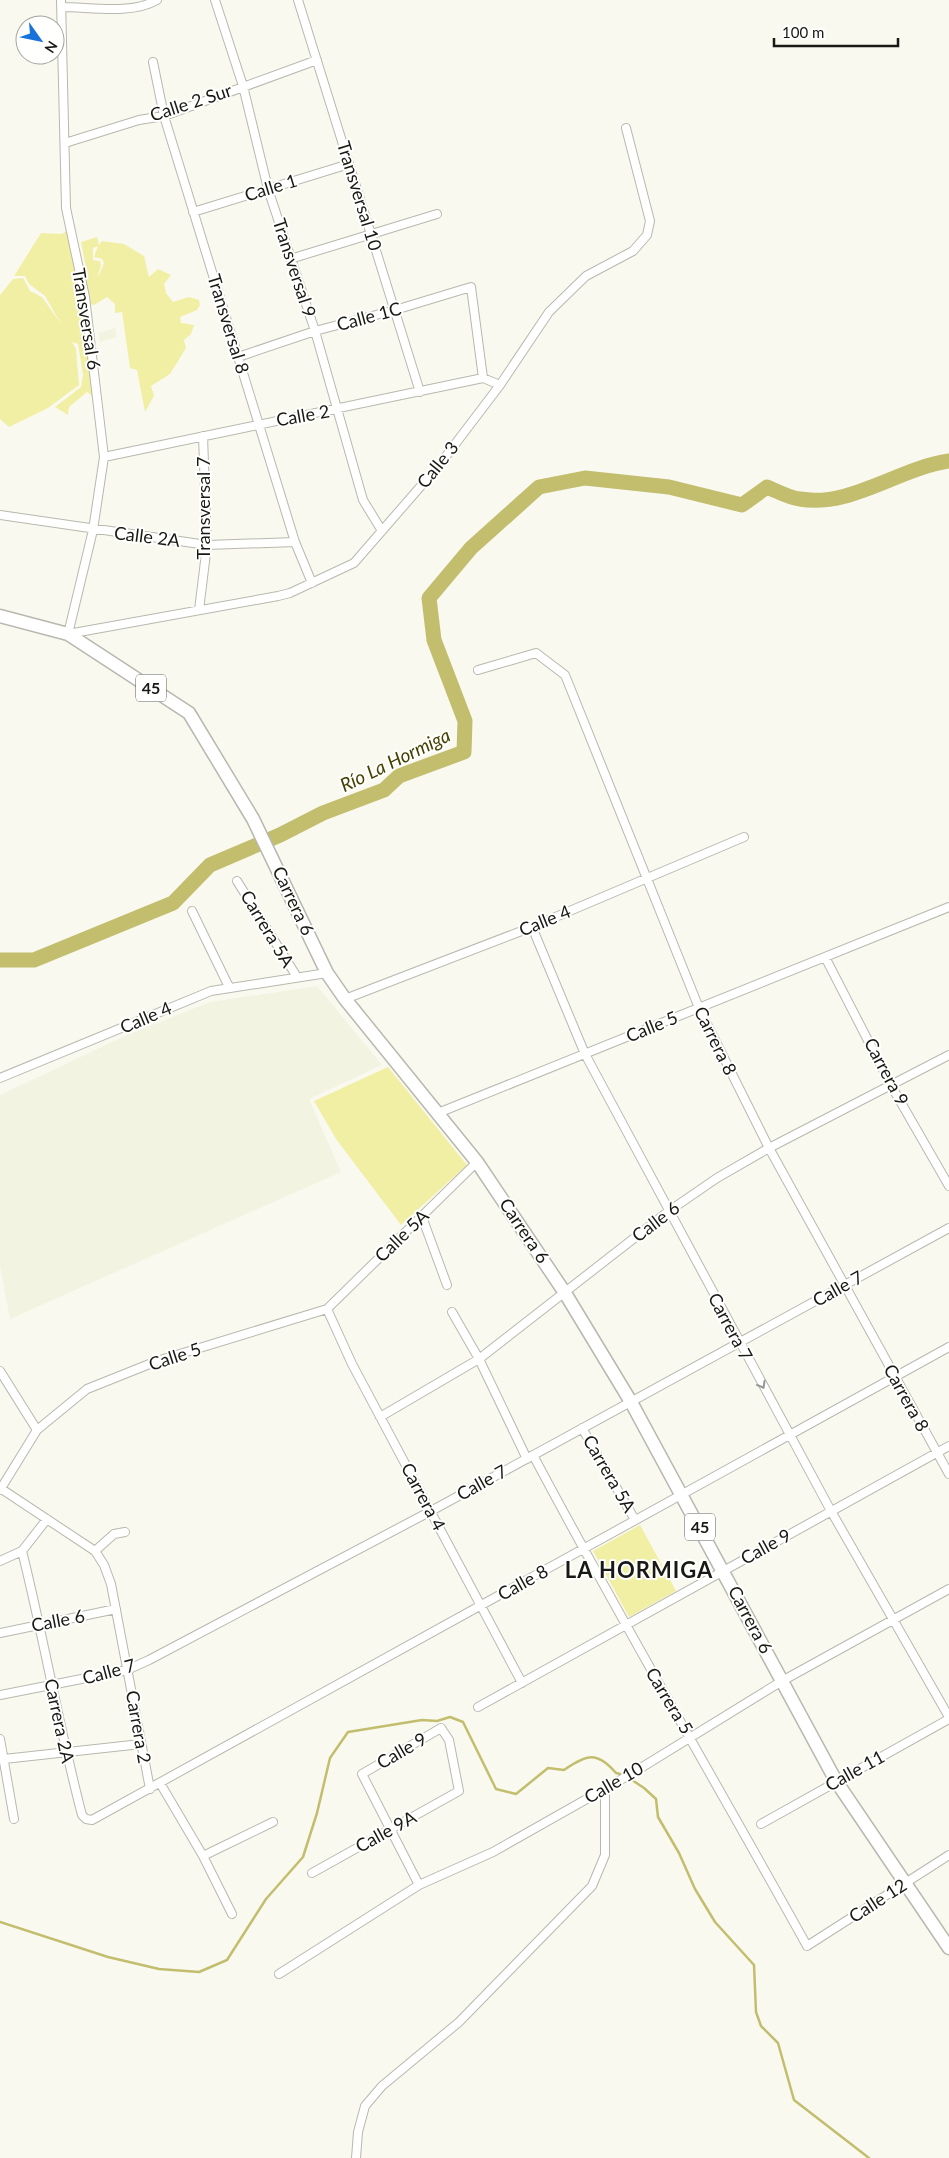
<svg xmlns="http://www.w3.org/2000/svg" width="949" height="2158" font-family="Lato,sans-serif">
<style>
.built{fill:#f3f3e1}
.green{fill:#f1efa4}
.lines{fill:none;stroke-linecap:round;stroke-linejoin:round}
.stream{stroke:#c2be6e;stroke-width:2.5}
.river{stroke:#c2be6e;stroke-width:15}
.street-casing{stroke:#b8b8af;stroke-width:10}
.primary-casing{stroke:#b8b8af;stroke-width:15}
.street{stroke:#fff;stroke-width:8}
.primary{stroke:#fff;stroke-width:12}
.oneway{stroke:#979796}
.labels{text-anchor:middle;stroke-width:4;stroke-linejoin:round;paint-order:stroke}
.shield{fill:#fffffe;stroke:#5d5d5b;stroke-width:1}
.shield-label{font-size:16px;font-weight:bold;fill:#181815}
.street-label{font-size:18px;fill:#181815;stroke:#fffffe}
.water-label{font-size:19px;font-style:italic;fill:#444000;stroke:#fffffe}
.district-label{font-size:22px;font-weight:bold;letter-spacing:1px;fill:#181815;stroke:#fffffe}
</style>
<rect width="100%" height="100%" fill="#faf9f0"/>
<path class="built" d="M115 328 117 337 100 342 98 333Z
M317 986 382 1065 309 1099 341 1172 10 1319 0 1266V1095L127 1035 210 1002Z"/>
<path class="green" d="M70 228 83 302 80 303 78 314 84 317 85 321 81 327 90 348C86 360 90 364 93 374 96 382 95 391 96 399L87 392 69 407 68 415 55 407 81 387 83 375 78 344 72 342 76 349 79 385 48 408 9 427 0 419V295L13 279 23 278 30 291 42 297 61 324 45 296 29 284 25 276H14L41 233 62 234Z
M97 237 99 245 102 241 124 244 144 256 149 277 158 269 171 275 164 284 166 293 173 302 189 297 199 300 200 305 197 310 180 317 181 323 194 325 191 334 184 340 186 348 170 374 151 386 154 396 145 412 137 370 130 368 122 312 115 313V304L107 297 94 305 88 304 84 279 99 275 104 263 102 259 94 257 98 246 93 248V260L100 261 101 266 98 275 88 278 81 242Z
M388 1067 467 1165 401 1225 336 1139 314 1101Z
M640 1525 676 1591 629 1617 593 1551Z"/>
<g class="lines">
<path class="stream" d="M629 1778 644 1788 656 1799 658 1817 679 1853 695 1889 715 1922 754 1965 756 2012 761 2026 778 2043 794 2100 869 2158
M0 1922 108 1957 159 1969 199 1972 227 1960 266 1899 303 1857 317 1813 330 1758 348 1732 422 1720 437 1721 450 1717 463 1722 496 1789 516 1794 548 1768 564 1770C587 1754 597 1751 616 1773L625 1775"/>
<path class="river" d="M0 960H34L173 903 210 865 280 835 323 813 384 790 399 776 464 752 465 721 434 640 429 598 471 548 539 487 585 478 669 487 742 505 767 487C777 491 789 498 800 499 850 508 899 468 949 461"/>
<g class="street-casing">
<path id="street" d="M61 0 66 208 85 297 104 457 93 530 68 634 278 596 290 593 354 563 440 464 500 385 549 312 586 276 633 251 647 235 650 221 626 128
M215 0 243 86 268 189 315 331 363 500 382 531
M298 0 420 392
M62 7C90 7 131 15 157 0
M153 62 164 116 295 542 312 583
M65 143 139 120 164 116 317 60
M193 212 349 164
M290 259 437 214
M238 357 315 331 395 310 471 287 483 378
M104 457 483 378 500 385
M0 515 207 545 295 542
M199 610 207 545 203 436
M478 670 536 653 565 675 699 1008 769 1148 949 1474
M237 881 297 977
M192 911 229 987
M532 927 585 1054 831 1511 949 1717
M825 957 892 1087 949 1186
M345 999 532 927 744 837
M0 1078 211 991 327 973
M438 1113 949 907
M422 1217 447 1285
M327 1309 352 1364 522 1683
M452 1312 479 1359 527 1459
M0 1371 37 1430
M380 1417 479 1359 669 1211 717 1178 769 1148 949 1055
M582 1428 635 1520
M533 1455C621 1621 716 1782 807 1946L949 1855
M0 1488 95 1551 104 1565 111 1584 150 1789
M0 1490 37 1430 87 1389 157 1361 327 1309 477 1162
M22 1551C44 1639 59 1728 82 1815L86 1819 92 1820 949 1347
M95 1551 114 1534 125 1532
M0 1561 22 1551 47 1519
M0 1633 116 1609
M0 1695 127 1670 149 1660 431 1511 949 1228
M478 1707 949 1446
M0 1739 14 1819
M4 1759 141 1744
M160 1783 203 1856 232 1914
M761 1824 949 1719
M203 1856 273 1822
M312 1873 459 1791 449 1740 441 1728 362 1774 419 1885
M279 1974 419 1885 493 1852 631 1774 782 1681 949 1589
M356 2158 358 2132 365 2106 382 2086 459 2022 592 1886 605 1855V1788"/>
</g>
<g class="primary-casing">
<path id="primary" d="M0 616 68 634 189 713 253 819 327 973 345 999 477 1162 565 1293 631 1402 836 1781 949 1948"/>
</g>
<use href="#street" class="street"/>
<use href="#primary" class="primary"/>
</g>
<defs><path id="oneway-chevron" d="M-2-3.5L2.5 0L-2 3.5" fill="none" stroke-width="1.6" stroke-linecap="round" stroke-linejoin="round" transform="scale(1.25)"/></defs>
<use class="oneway" href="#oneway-chevron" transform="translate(762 1385) rotate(61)"/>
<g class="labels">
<g class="shield">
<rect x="136" y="674.5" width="30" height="27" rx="4"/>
<rect x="685" y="1513.5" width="30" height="27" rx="4"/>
</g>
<g class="shield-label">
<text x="151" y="694">45</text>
<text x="700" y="1533">45</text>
</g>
<g class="street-label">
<text transform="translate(191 103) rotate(-18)" y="6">Calle 2 Sur</text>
<text transform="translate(271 188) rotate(-17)" y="6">Calle 1</text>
<text transform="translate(359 196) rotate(73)" y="6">Transversal 10</text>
<text transform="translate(294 268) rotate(72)" y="6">Transversal 9</text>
<text transform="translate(369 317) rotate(-15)" y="6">Calle 1C</text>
<text transform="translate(86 319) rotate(81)" y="6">Transversal 6</text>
<text transform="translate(228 324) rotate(73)" y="6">Transversal 8</text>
<text transform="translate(303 416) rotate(-10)" y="6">Calle 2</text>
<text transform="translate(438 465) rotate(-51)" y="6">Calle 3</text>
<text transform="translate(204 508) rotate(-90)" y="6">Transversal 7</text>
<text transform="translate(147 537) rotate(7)" y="6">Calle 2A</text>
<text transform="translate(293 901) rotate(65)" y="6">Carrera 6</text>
<text transform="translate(545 921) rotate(-22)" y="6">Calle 4</text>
<text transform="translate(267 929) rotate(59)" y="6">Carrera 5A</text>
<text transform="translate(146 1018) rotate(-23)" y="6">Calle 4</text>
<text transform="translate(652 1027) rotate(-22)" y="6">Calle 5</text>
<text transform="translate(715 1041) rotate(64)" y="6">Carrera 8</text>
<text transform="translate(886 1072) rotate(62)" y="6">Carrera 9</text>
<text transform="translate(656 1222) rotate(-37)" y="6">Calle 6</text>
<text transform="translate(524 1231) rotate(56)" y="6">Carrera 6</text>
<text transform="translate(402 1236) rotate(-44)" y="6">Calle 5A</text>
<text transform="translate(838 1289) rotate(-29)" y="6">Calle 7</text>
<text transform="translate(730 1327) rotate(62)" y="6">Carrera 7</text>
<text transform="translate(175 1357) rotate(-18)" y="6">Calle 5</text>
<text transform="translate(906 1398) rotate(61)" y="6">Carrera 8</text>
<text transform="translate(609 1474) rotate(60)" y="6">Carrera 5A</text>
<text transform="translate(482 1483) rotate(-29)" y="6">Calle 7</text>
<text transform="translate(423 1497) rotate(62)" y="6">Carrera 4</text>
<text transform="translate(766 1547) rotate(-29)" y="6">Calle 9</text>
<text transform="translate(523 1583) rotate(-29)" y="6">Calle 8</text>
<text transform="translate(750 1620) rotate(62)" y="6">Carrera 6</text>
<text transform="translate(58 1621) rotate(-11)" y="6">Calle 6</text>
<text transform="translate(109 1672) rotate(-15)" y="6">Calle 7</text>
<text transform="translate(669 1701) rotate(59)" y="6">Carrera 5</text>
<text transform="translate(59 1721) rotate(78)" y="6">Carrera 2A</text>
<text transform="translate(138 1727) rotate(80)" y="6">Carrera 2</text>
<text transform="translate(402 1751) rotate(-30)" y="6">Calle 9</text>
<text transform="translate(855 1771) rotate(-29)" y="6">Calle 11</text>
<text transform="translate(614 1783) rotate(-30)" y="6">Calle 10</text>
<text transform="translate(386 1832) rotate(-29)" y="6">Calle 9A</text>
<text transform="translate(878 1901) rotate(-33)" y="6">Calle 12</text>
</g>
<g class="water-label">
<text transform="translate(395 760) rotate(-26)" y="7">Río La Hormiga</text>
</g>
<g class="district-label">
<text x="639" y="1578">LA HORMIGA</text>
</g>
</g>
<g transform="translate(40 40) rotate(123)"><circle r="24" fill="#fffffe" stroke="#a3a3a1"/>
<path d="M0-4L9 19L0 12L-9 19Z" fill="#1772db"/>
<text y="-8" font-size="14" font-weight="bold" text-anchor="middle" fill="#181815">N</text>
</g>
<path d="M774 38v8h124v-8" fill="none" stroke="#181815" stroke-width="2.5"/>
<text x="782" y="38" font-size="15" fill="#181815" stroke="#fffffe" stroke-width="4" paint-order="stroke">100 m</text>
</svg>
